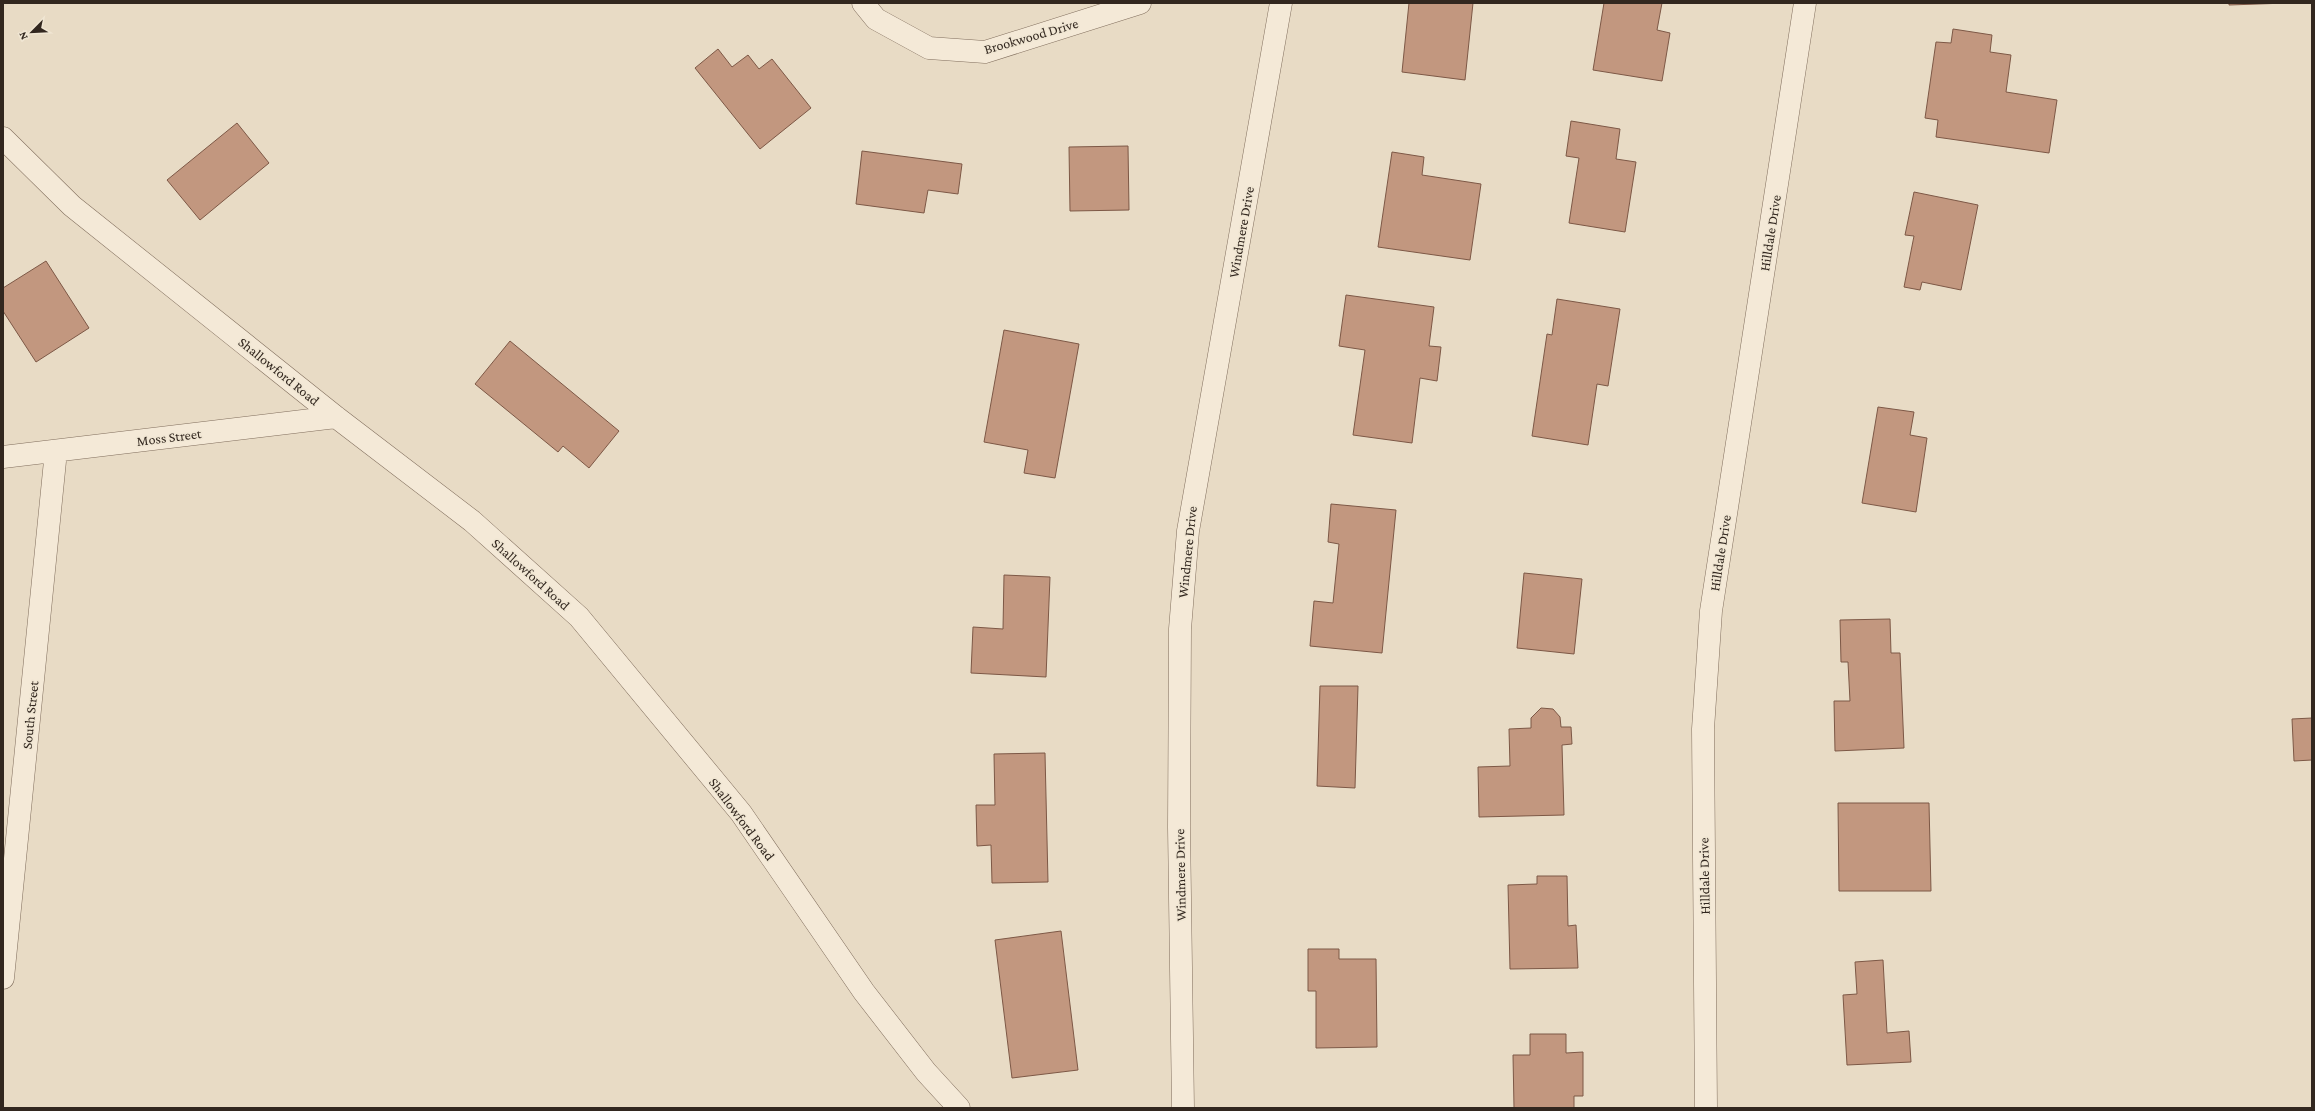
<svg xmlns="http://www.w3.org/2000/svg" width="2315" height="1111" font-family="'Crimson Pro',serif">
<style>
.building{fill:#c2977f;stroke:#7d5846}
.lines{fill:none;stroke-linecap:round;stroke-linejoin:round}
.minor-casing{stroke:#816e5d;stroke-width:23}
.minor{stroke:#f4e9d7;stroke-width:22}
.labels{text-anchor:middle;stroke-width:3;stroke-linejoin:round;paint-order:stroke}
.street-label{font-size:14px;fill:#32271f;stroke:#f0e6d3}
</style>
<rect width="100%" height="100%" fill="#e8dbc5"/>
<path class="building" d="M1409 3H1473L1465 80 1402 72Z
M1604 3H1662L1657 30 1670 33 1662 81 1593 70Z
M2229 3H2287L2229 5Z
M1953 29 1992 35 1990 52 2011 55 2006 92 2057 100 2049 153 1936 137 1938 120 1925 118 1936 42 1951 43Z
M718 49 732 67 748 55 759 69 772 59 811 108 760 149 695 68Z
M1571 121 1620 129 1616 159 1636 162 1625 232 1569 223 1579 158 1566 156Z
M237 123 269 163 200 220 167 180Z
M1128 146 1129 210 1070 211 1069 147Z
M862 151 962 164 958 194 928 190 924 213 856 204Z
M1392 152 1424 157 1422 175 1481 184 1470 260 1378 247Z
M1914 192 1978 205 1961 290 1922 282 1920 290 1904 287 1914 236 1905 235Z
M46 261 89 328 36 362 3 311V288Z
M1346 295 1434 307 1429 346 1441 347 1437 381 1420 378 1412 443 1353 435 1365 350 1339 346Z
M1557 299 1620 309 1608 386 1597 384 1588 445 1532 436 1547 334 1552 335Z
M1004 330 1079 344 1055 478 1024 473 1028 450 984 442Z
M510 341 619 431 589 468 563 446 558 452 475 384Z
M1878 407 1914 412 1910 435 1927 438 1916 512 1862 503Z
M1331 504 1396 510 1382 653 1310 646 1314 601 1333 603 1339 544 1328 542Z
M1524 573 1582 579 1574 654 1517 648Z
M1004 575 1050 577 1046 677 971 673 973 627 1003 629Z
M1890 619 1891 653H1900L1904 748 1835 751 1834 701H1850L1848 662H1841L1840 620Z
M1320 686H1358L1355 788 1317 786Z
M1541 708 1553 709 1560 717 1561 727H1571L1572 744 1562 745 1564 815 1479 817 1478 767 1510 766 1509 729 1531 728V718Z
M2312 718V760L2294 761 2292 719Z
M1045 753 1048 882 992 883 991 845 977 846 976 805H995L994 754Z
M1838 803H1929L1931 891H1839Z
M1537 876H1567L1568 926 1576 925 1578 968 1510 969 1508 885 1537 884Z
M1061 931 1078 1070 1012 1078 995 940Z
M1308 949H1339V959H1376L1377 1047 1316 1048V991H1308Z
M1883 960 1887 1033 1909 1031 1911 1062 1847 1065 1843 995 1857 994 1855 962Z
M1530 1034H1566V1053L1583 1052V1096H1574V1108H1514L1513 1055H1530Z"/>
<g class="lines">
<g class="minor-casing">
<path id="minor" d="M863 3 876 19 929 48 985 52 1140 3
M3 138 72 206 336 417 472 521 579 617 741 813 864 992 926 1072 959 1108
M3 457 336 417
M3 978 56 451
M1183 1108 1179 827 1180 629 1188 531 1281 3
M1706 1108 1703 729 1711 611 1805 3"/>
</g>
<use href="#minor" class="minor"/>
</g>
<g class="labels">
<g class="street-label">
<text transform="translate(1031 36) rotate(-16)" y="5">Brookwood Drive</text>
<text transform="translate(1241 232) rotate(-80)" y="5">Windmere Drive</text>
<text transform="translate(1770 233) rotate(-81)" y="5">Hilldale Drive</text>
<text transform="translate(279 371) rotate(39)" y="5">Shallowford Road</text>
<text transform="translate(169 437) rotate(-7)" y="5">Moss Street</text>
<text transform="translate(1187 552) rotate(-84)" y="5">Windmere Drive</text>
<text transform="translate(1720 553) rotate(-81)" y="5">Hilldale Drive</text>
<text transform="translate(531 574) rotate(42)" y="5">Shallowford Road</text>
<text transform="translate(30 715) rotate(-84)" y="5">South Street</text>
<text transform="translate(742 819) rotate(53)" y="5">Shallowford Road</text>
<text transform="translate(1180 875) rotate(-91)" y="5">Windmere Drive</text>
<text transform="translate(1704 876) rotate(-91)" y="5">Hilldale Drive</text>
</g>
</g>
<rect width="2315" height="1111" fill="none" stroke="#32271f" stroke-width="8"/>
<g transform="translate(32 32) rotate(246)" stroke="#f0e6d3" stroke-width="3" paint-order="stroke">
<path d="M0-3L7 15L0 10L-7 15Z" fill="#32271f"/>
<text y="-6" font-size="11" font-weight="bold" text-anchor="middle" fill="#32271f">N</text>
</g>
</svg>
